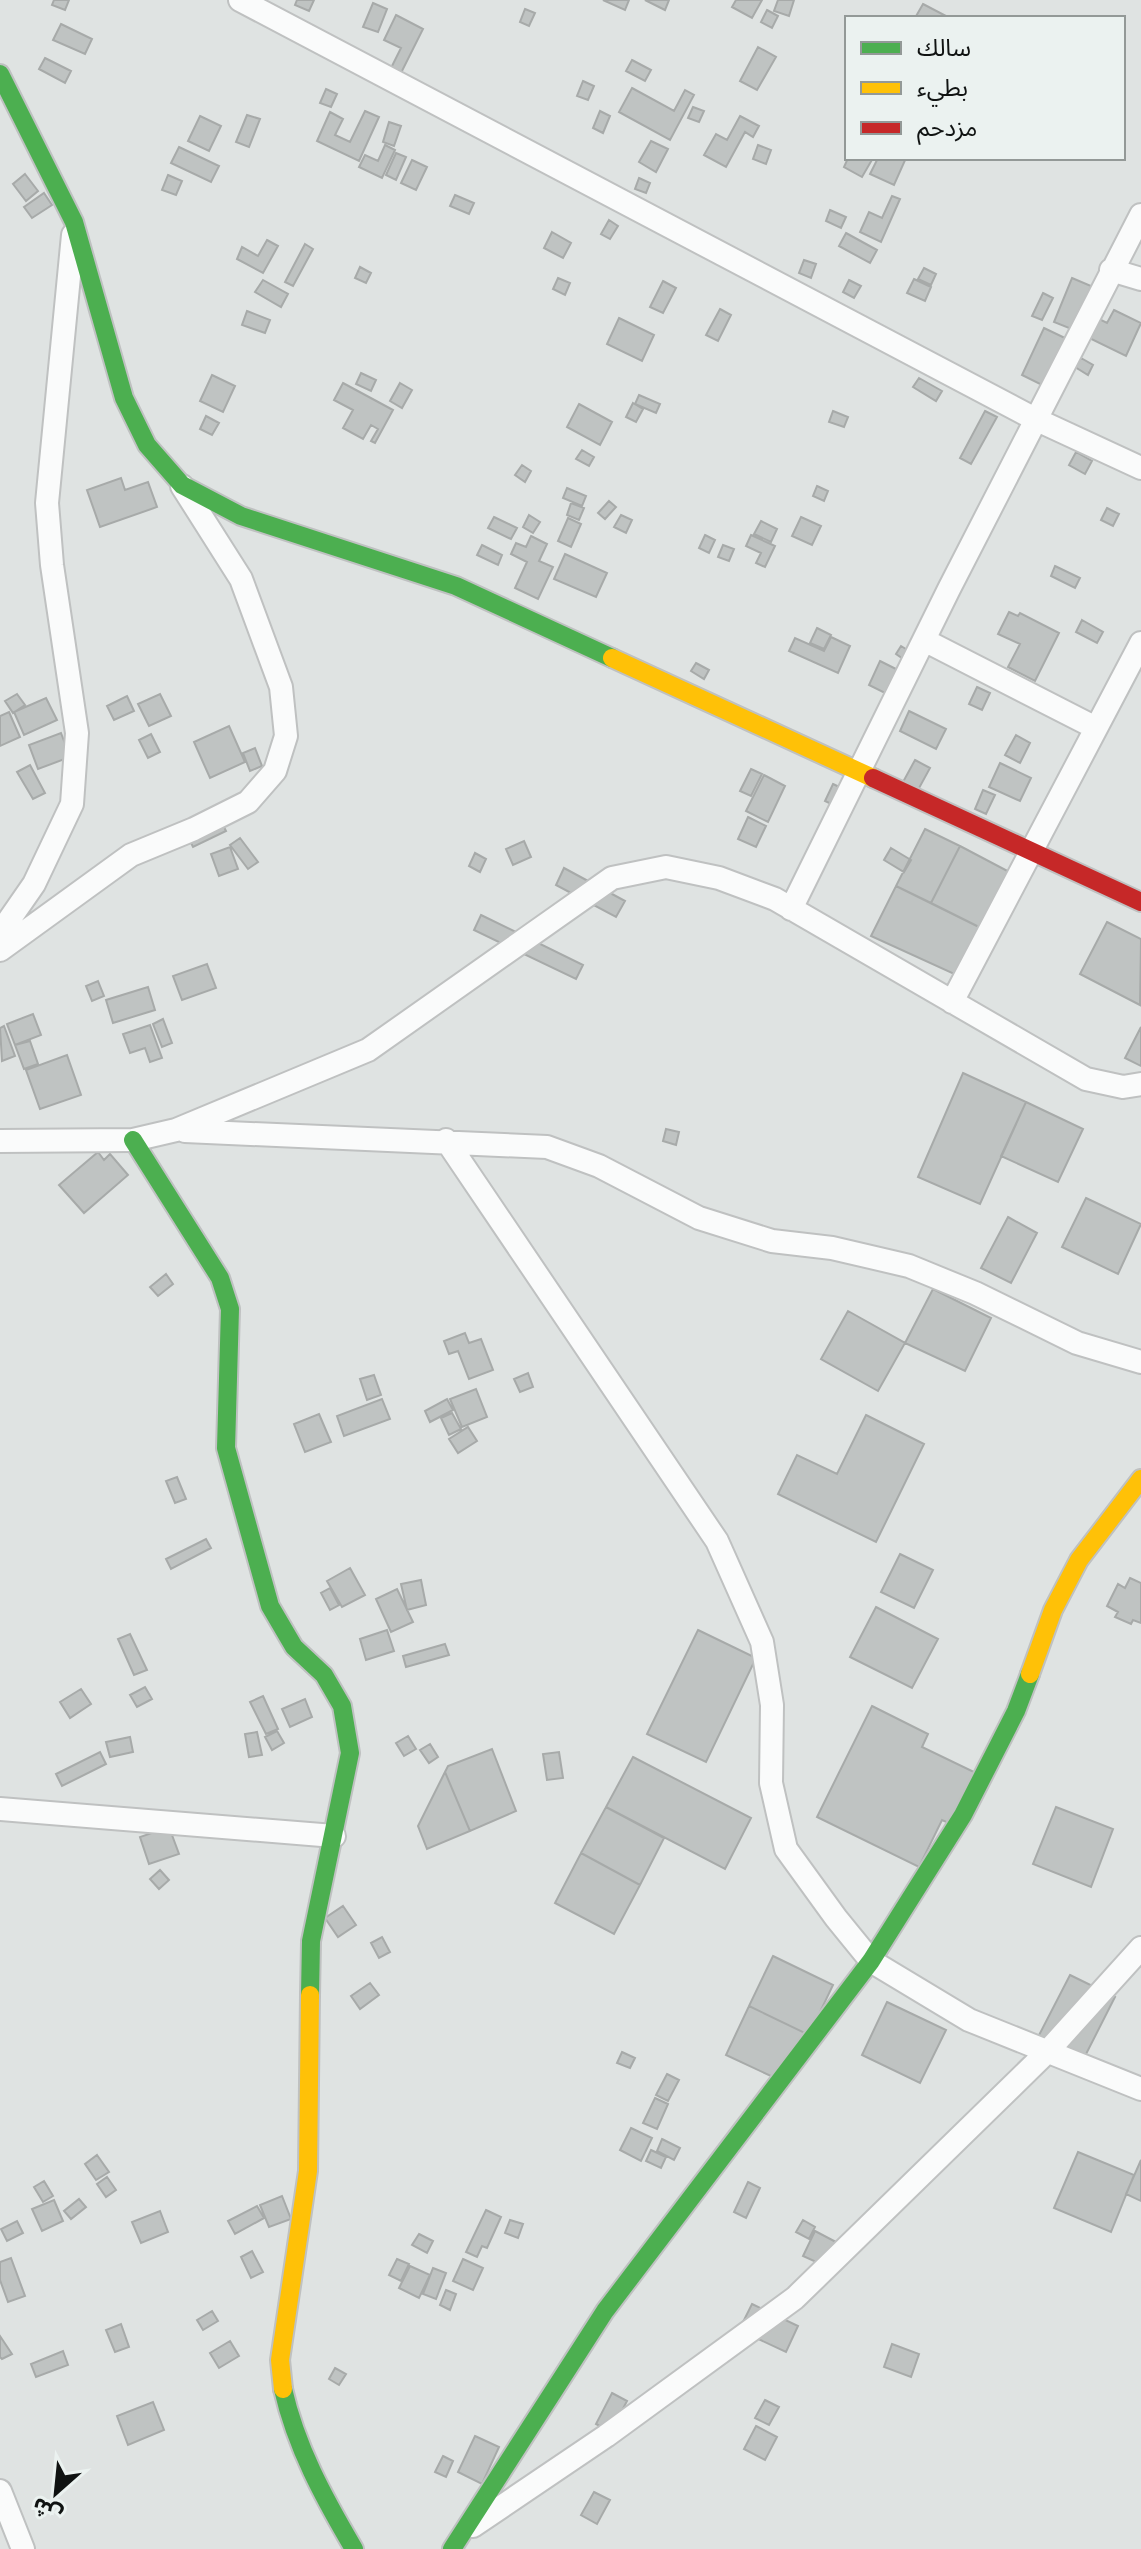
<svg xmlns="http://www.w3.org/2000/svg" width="1141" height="2549" font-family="'DM Sans','Noto Sans Arabic',sans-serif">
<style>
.building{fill:#bfc3c2;stroke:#a7aaa9;stroke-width:2}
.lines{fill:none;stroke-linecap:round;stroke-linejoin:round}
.street-casing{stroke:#bfc1c1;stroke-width:26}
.fast-casing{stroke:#bfc1c1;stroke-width:22}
.slow-casing{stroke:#bfc1c1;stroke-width:22}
.jam-casing{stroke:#bfc1c1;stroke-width:22}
.street{stroke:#fafbfb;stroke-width:22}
.fast{stroke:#4caf50;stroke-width:18}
.slow{stroke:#ffc107;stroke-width:18}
.jam{stroke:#c62828;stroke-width:18}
</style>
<rect width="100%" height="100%" fill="#dfe3e2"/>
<path class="building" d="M54 0H69L65 10 52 5Z
M297 0H314L309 11 295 5Z
M603 0H629L625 10Z
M645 0H669L665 10Z
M736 0H762L752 18 732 7Z
M778 0H794L789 16 774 11Z
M373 3 387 9 378 32 363 27Z
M923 4 948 17 947 18H915Z
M525 9 535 13 529 26 520 22Z
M767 10 778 16 772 28 761 22Z
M396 15 423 29 400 75 390 70 401 48 384 40Z
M61 24 92 39 85 54 53 40Z
M758 47 776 57 757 90 740 81Z
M45 58 71 71 65 83 39 69Z
M632 60 651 70 645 81 626 71Z
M583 81 594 86 588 100 577 96Z
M632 88 674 111 685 90 694 95 670 140 619 112Z
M326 89 337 94 331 107 320 103Z
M693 107 704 111 699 122 688 118Z
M365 111 379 117 359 161 317 141 330 112 343 119 335 135 350 142Z
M600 111 610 116 603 133 593 128Z
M247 115 260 119 249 147 236 142Z
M200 116 221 126 209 151 188 141Z
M740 116 759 126 753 137 745 132 726 167 704 155 716 134 727 140Z
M389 122 401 126 394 146 383 142Z
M651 141 668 149 656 172 639 162Z
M385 145 395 150 382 178 359 167 365 155 378 161Z
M758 145 771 150 766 164 753 159Z
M179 147 219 166 211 182 171 163Z
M396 153 406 157 396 180 386 175Z
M848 158H873L862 177 844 167Z
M878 158H906L894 185 870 174Z
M412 160 427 167 416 190 401 183Z
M25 174 38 191 26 201 13 184Z
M168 175 182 181 176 195 162 190Z
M639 178 650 183 646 193 635 189Z
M44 193 52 205 32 218 24 207Z
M455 195 474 203 469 214 450 206Z
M892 196 900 199 881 242 860 232 869 212 882 218Z
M830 210 846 217 841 228 826 221Z
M609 220 618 226 610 239 601 234Z
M552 232 571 243 563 258 544 248Z
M846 233 877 250 870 263 839 246Z
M267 240 278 246 263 273 237 259 242 247 258 256Z
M305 244 313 249 293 286 285 282Z
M804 260 816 264 811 278 799 273Z
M360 267 371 273 366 283 355 278Z
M924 268 936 274 931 285 918 279Z
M558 278 570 283 565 295 553 289Z
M1072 278 1091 286 1074 330 1054 322Z
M914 279 931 287 925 301 907 293Z
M263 280 288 294 281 307 255 292Z
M849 280 861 286 854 298 843 292Z
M663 281 676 288 663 313 650 307Z
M1043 293 1053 298 1042 320 1032 316Z
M720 309 731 315 718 341 706 335Z
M1114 310 1141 323 1126 356 1075 331 1085 312 1107 323Z
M247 311 270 320 265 333 242 325Z
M619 318 654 335 642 361 607 344Z
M1044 328 1067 339 1044 386 1022 375Z
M1081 358 1093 365 1088 375 1075 367Z
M361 373 376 380 371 391 356 384Z
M212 375 235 386 223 412 200 401Z
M919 378 942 391 936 401 913 387Z
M343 383 393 410 375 443 371 441 378 429 371 425 363 439 343 428 353 410 334 400Z
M400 383 412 390 402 408 390 401Z
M639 395 660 404 656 413 635 404Z
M633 403 643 409 636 422 626 417Z
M579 404 612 422 600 445 567 427Z
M833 411 848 417 844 427 829 422Z
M985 411 997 417 971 464 960 458Z
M206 416 219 423 212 435 200 429Z
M582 450 594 457 589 466 576 459Z
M1076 452 1092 461 1085 474 1069 465Z
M522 465 531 471 525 482 515 475Z
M121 478 125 490 148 482 157 507 100 527 87 490Z
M817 486 828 491 824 501 813 496Z
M567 488 586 496 582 506 563 498Z
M609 501 616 507 605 519 598 513Z
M571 503 584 508 579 520 567 515Z
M1107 508 1119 514 1113 526 1101 520Z
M529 515 540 522 533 533 523 527Z
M621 515 632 520 626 533 614 527Z
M494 517 517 528 511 539 488 528Z
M801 517 821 526 812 545 792 536Z
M568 518 581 524 571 547 558 541Z
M761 521 777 529 771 542 754 534Z
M705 535 715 540 709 553 699 548Z
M751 535 775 546 765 567 756 563 761 553 746 546Z
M531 536 547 544 539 561 553 567 538 599 515 588 527 562 511 554 516 543 526 547Z
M482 545 502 555 498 565 477 555Z
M723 545 734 549 729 561 718 557Z
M565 554 607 573 596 597 554 579Z
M1055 566 1080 578 1075 588 1051 576Z
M1009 612 1018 616 1020 613 1059 633 1035 681 1008 667 1020 644 998 634Z
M1082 620 1103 632 1097 643 1076 632Z
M817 628 831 635 824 649 810 643Z
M831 637 850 646 838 673 789 651 795 638 824 651Z
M901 646 914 654 909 663 896 654Z
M880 661 904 673 893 697 869 685Z
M696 663 709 670 704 679 691 671Z
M977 687 990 693 982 710 969 704Z
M17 694 25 705 13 713 5 701Z
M160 694 171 716 149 726 138 704Z
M127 696 134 711 114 720 107 706Z
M46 698 57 720 24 735 14 712Z
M909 711 946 729 936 749 900 731Z
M9 712 20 737 0 746V716Z
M229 726 245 762 210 778 194 742Z
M61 733 70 757 38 769 29 745Z
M151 734 160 752 148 758 139 740Z
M1016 735 1030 743 1020 763 1005 755Z
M255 748 262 766 250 771 243 753Z
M915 760 930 768 918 790 903 782Z
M1000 763 1031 778 1020 801 989 787Z
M30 765 45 793 33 799 17 772Z
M751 769 762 774 751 796 740 791Z
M764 775 785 786 768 822 746 811Z
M833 784 852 793 844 810 825 801Z
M983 790 995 795 986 814 975 809Z
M215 809 226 831 193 847 182 824Z
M748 817 766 826 756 847 738 839Z
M925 829 960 846 931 903 896 886Z
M240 838 258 862 248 869 230 845Z
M524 841 531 857 513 865 506 849Z
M960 846 1015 875 987 931 931 903Z
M230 847 238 869 219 876 211 854Z
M891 848 911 860 904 872 884 860Z
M475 853 486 859 480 872 469 866Z
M564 868 625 901 616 917 556 885Z
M896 886 987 931 963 978 871 936Z
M481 915 583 965 576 979 474 930Z
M1107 922 1141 939 1140 1005 1080 974Z
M207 964 216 988 182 1000 173 976Z
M98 981 104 996 92 1001 86 986Z
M148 987 155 1010 113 1023 106 1000Z
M33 1014 41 1035 15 1045 7 1024Z
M163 1019 172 1043 162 1047 153 1024Z
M150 1025 162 1058 150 1062 145 1048 130 1053 123 1034Z
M4 1026 15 1056 2 1061 0 1028Z
M1141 1027V1066L1125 1058Z
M30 1041 38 1064 24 1069 15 1045Z
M67 1055 81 1095 40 1109 26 1070Z
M963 1073 1026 1102 980 1204 918 1177Z
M1026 1102 1083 1129 1058 1182 1001 1156Z
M666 1129 679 1132 676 1145 663 1141Z
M98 1152 104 1160 110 1154 128 1175 84 1213 59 1185Z
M1086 1198 1141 1224 1118 1274 1062 1247Z
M1008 1217 1037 1233 1011 1283 981 1268Z
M166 1274 173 1284 158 1296 150 1287Z
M933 1289 991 1318 965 1371 905 1343Z
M848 1311 905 1343 878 1391 821 1359Z
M465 1333 469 1343 481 1339 493 1370 469 1379 458 1351 449 1354 444 1341Z
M528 1373 533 1387 520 1392 514 1379Z
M374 1375 381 1395 367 1400 360 1379Z
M476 1389 487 1417 462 1427 450 1399Z
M382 1399 390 1419 344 1436 337 1416Z
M447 1399 453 1410 430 1422 425 1411Z
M452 1413 461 1429 449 1435 441 1418Z
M319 1414 331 1442 305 1452 294 1424Z
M866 1415 924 1444 876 1542 778 1494 797 1455 837 1474Z
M468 1427 477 1441 458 1453 449 1439Z
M177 1477 186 1499 175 1503 166 1481Z
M206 1539 211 1548 171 1569 166 1559Z
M900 1554 933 1570 914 1608 881 1592Z
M350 1568 365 1595 342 1607 327 1581Z
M1130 1578 1141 1583V1623L1133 1620 1131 1624 1115 1617 1118 1612 1107 1606 1118 1584 1125 1588Z
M421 1580 426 1605 407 1610 401 1584Z
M330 1588 339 1605 330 1610 321 1593Z
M397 1589 413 1622 391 1632 376 1599Z
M876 1607 938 1639 912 1688 850 1657Z
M387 1630 394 1651 366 1660 360 1639Z
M698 1630 756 1658 706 1762 647 1734Z
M130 1634 147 1670 134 1675 118 1639Z
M445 1644 449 1655 406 1667 403 1656Z
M145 1687 152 1699 137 1707 130 1695Z
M81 1689 91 1704 70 1718 60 1702Z
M263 1696 278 1729 266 1734 250 1702Z
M305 1699 312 1717 290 1727 282 1709Z
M872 1706 928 1734 922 1747 976 1773 951 1824 942 1820 919 1867 817 1817Z
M277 1731 284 1743 272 1750 265 1737Z
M257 1732 262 1755 249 1757 245 1734Z
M408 1736 416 1749 404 1756 396 1743Z
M130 1737 133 1752 110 1757 106 1742Z
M430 1744 438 1757 429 1763 420 1750Z
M492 1749 516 1811 470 1831 445 1772 448 1766Z
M100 1752 106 1764 62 1786 56 1774Z
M559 1752 563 1778 547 1780 543 1754Z
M633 1757 751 1818 725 1869 606 1807Z
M445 1772 470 1831 427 1849 418 1826Z
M606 1807 664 1838 640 1885 581 1853Z
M1056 1807 1113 1829 1091 1887 1033 1864Z
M169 1827 179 1854 149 1864 140 1837Z
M581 1853 640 1885 614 1934 555 1903Z
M160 1870 169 1880 159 1889 150 1879Z
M343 1906 356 1925 338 1937 325 1918Z
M382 1937 390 1952 379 1958 371 1943Z
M773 1956 833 1985 809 2035 749 2006Z
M1070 1975 1115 1997 1081 2064 1036 2041Z
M370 1983 379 1995 360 2009 351 1996Z
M887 2002 946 2030 920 2083 862 2055Z
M749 2006 809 2035 786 2083 726 2055Z
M622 2052 635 2058 630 2068 617 2063Z
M667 2074 679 2080 668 2101 656 2095Z
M655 2098 668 2104 657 2129 643 2123Z
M631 2128 652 2138 641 2161 620 2150Z
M662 2139 680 2148 674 2160 657 2151Z
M651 2150 666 2157 661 2168 646 2161Z
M1078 2152 1134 2175 1111 2232 1054 2208Z
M97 2155 109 2172 96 2180 85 2164Z
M1141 2160V2201L1126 2194Z
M107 2177 116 2190 106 2197 97 2184Z
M44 2181 53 2196 43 2202 34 2187Z
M748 2182 760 2188 746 2218 734 2212Z
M282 2196 291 2219 269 2227 260 2205Z
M79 2199 86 2207 71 2219 64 2211Z
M54 2200 63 2221 42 2231 32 2209Z
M257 2206 264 2218 235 2234 228 2221Z
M486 2210 501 2217 487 2248 482 2246 477 2257 466 2252Z
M160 2211 168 2232 141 2243 132 2222Z
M510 2220 523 2224 518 2238 505 2233Z
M803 2220 815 2227 809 2239 796 2232Z
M17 2221 23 2233 7 2241 1 2229Z
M815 2231 836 2242 825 2266 803 2256Z
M419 2234 433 2241 427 2253 412 2245Z
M252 2251 263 2272 251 2278 241 2257Z
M11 2258 25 2296 8 2302 0 2280V2262Z
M397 2259 409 2264 401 2281 389 2275Z
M463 2259 483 2268 473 2290 453 2281Z
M410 2266 430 2275 419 2298 399 2288Z
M433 2268 446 2273 436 2299 423 2294Z
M446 2290 456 2294 450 2310 440 2305Z
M752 2304 798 2326 786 2352 739 2330Z
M212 2311 218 2321 203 2330 197 2320Z
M121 2324 129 2347 115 2352 106 2330Z
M0 2336 12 2354 2 2359 0 2357Z
M230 2341 239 2356 219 2368 210 2353Z
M892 2344 919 2354 911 2377 884 2367Z
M63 2351 68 2365 36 2377 31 2364Z
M335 2368 346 2374 339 2385 329 2379Z
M612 2393 627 2401 611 2432 596 2424Z
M765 2400 779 2407 769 2425 755 2418Z
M153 2402 164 2430 128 2445 117 2416Z
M756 2426 777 2437 765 2460 744 2449Z
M475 2436 499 2447 482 2484 458 2472Z
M443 2456 453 2461 446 2477 435 2472Z
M594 2492 610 2500 597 2524 581 2515Z"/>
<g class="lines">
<g class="street-casing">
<path id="street" d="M240 0 1035 419 1141 468
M1111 270 1141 279
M924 640 1096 728
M791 909 949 589 1141 215
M0 933 34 884 72 804 77 733 52 565 47 503 73 235
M0 950 131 855 194 829 248 802 275 771 286 736 281 687 241 579 182 486
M952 1002 1141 643
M185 1131 547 1147 599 1166 699 1218 772 1241 832 1248 909 1266 975 1293 1077 1343 1141 1362
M446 1140 717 1541 762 1642 772 1705 771 1783 786 1849 836 1918 871 1961 969 2020 1141 2089
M0 1141 133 1140 176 1130 368 1050 612 878 666 867 719 878 775 899 1086 1079 1123 1087 1141 1084
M0 1809 334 1836
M0 2491 23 2549
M473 2526 606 2436 795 2298 1047 2052 1141 1948"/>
</g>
<g class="fast-casing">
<path id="fast" d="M0 74 74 222 124 398 147 445 182 485 241 516 456 586 612 658
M133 1140 220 1278 230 1309 226 1448 270 1606 294 1647 324 1675 342 1706 350 1753 311 1941 310 1995
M283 2389C296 2447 324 2498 354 2549
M452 2549 605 2311 871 1961 963 1815 1016 1711 1030 1674"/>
</g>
<g class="slow-casing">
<path id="slow" d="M612 658 873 778
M1030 1674 1053 1610 1079 1560 1141 1479
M283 2389 280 2360 308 2171 310 1995"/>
</g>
<g class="jam-casing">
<path id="jam" d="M873 778 1141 902"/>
</g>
<use href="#street" class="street"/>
<use href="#fast" class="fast"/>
<use href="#slow" class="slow"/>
<use href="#jam" class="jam"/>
</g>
<rect x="845" y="16" width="280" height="144" fill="#ebf2f0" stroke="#939997" stroke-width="2"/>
<rect x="861" y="42" width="40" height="12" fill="#4caf50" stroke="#939997" stroke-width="2"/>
<text x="917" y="56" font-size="24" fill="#101312">سالك</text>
<rect x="861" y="82" width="40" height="12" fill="#ffc107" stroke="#939997" stroke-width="2"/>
<text x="917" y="96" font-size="24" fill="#101312">بطيء</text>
<rect x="861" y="122" width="40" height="12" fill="#c62828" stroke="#939997" stroke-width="2"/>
<text x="917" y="136" font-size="24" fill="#101312">مزدحم</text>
<g transform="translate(56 2493) rotate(207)" stroke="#ebf2f0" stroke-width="6" paint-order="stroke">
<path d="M0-6L14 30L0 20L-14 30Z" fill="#101312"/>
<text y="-12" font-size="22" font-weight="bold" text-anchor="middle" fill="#101312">ش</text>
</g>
</svg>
